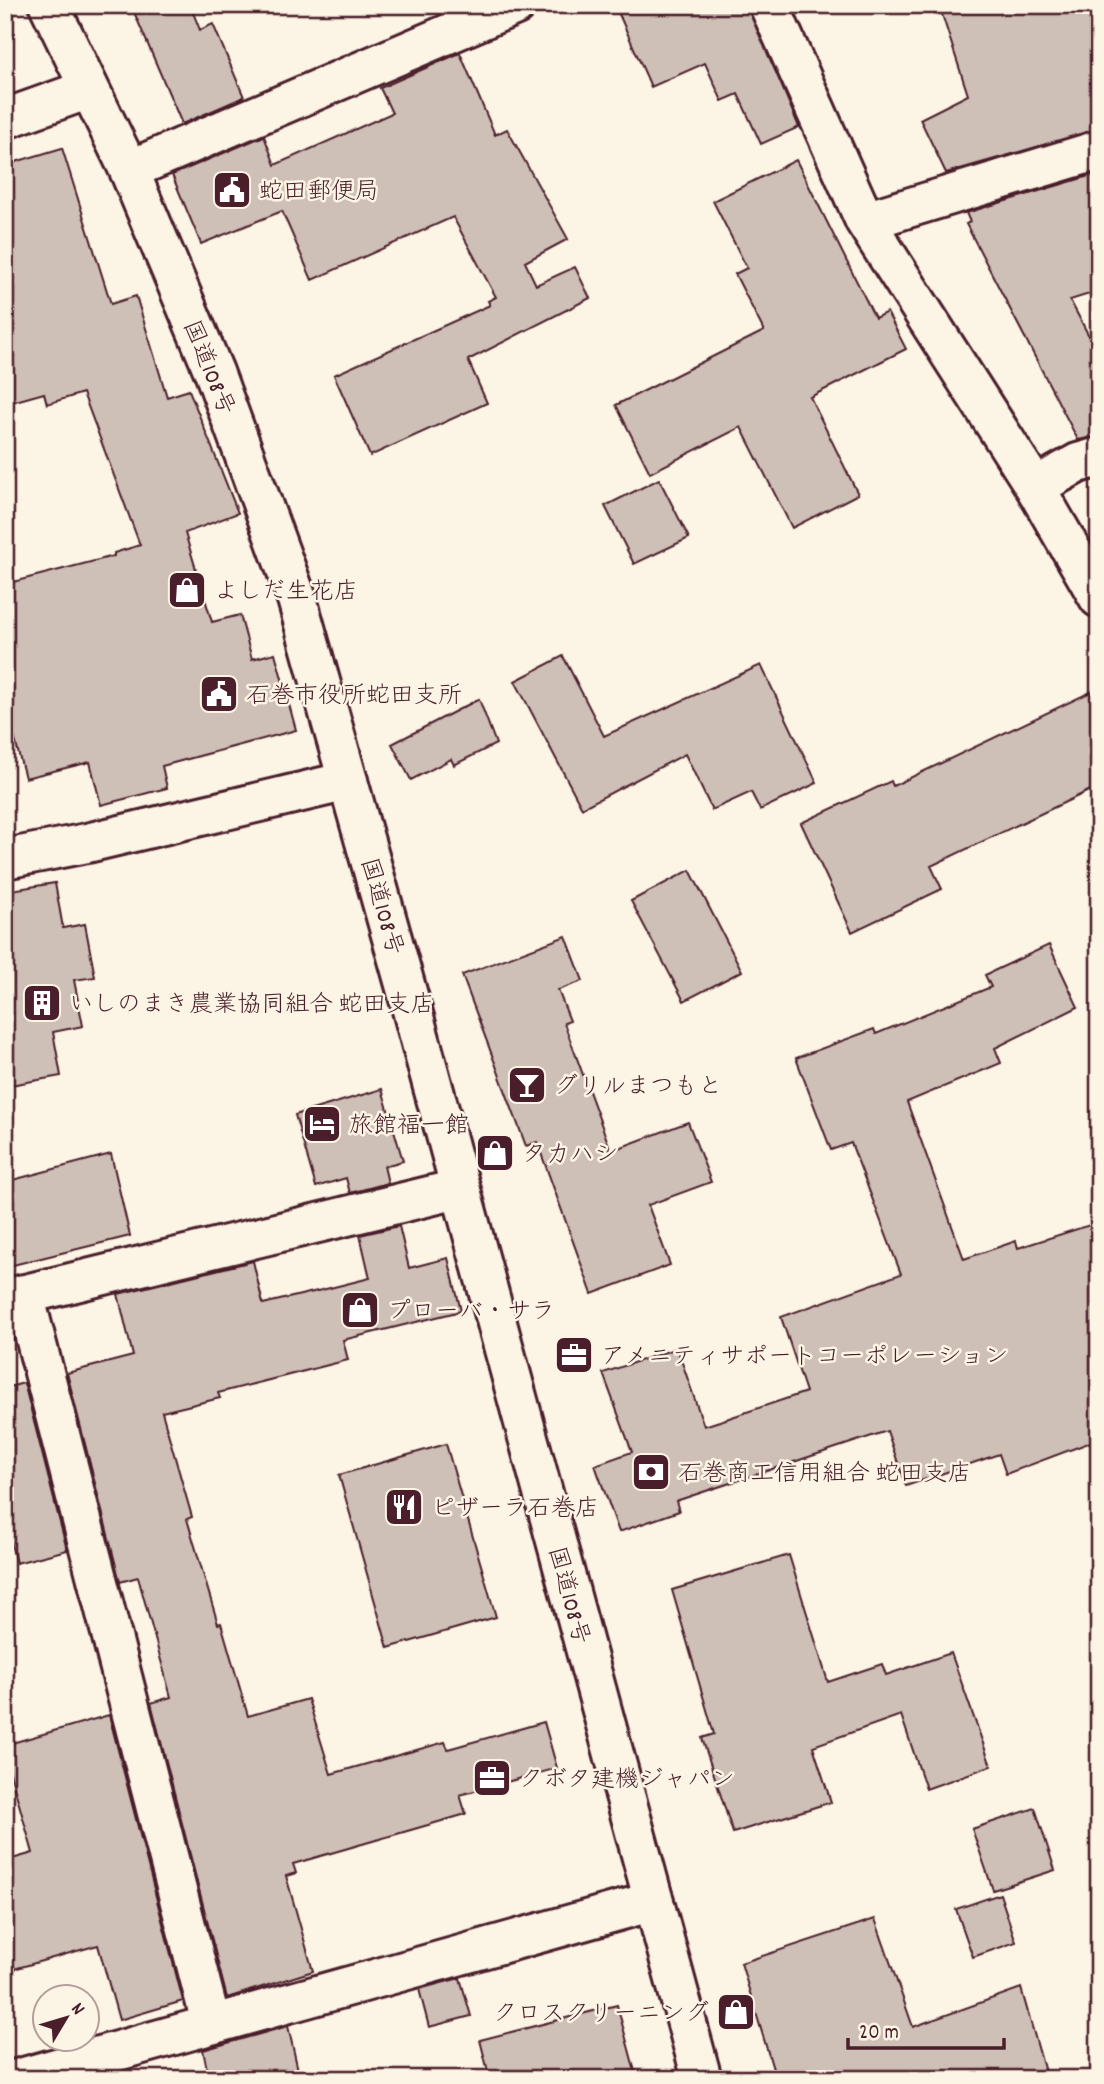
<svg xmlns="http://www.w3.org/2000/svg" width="1104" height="2084" font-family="Dekko,'Klee One',sans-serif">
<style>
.building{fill:#cfc0b7;stroke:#4a1f2b;stroke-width:2}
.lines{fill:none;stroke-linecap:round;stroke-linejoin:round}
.street-casing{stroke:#4a1f2b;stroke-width:44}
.highway-casing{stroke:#4a1f2b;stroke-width:44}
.street{stroke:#fcf5e5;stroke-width:38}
.highway{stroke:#fcf5e5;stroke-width:38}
.labels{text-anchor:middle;stroke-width:5;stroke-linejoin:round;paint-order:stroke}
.poi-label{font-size:24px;fill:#4a1f2b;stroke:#fcf5e5;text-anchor:start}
.street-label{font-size:24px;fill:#4a1f2b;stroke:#fcf5e5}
</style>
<rect width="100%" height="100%" fill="#fcf5e5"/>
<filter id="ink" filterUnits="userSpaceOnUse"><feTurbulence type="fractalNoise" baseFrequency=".0143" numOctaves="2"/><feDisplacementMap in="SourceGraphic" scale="14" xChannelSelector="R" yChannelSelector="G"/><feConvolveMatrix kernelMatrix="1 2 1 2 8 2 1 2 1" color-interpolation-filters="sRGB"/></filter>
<g filter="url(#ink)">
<path class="building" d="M131 5H190L200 30 213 24 244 97 182 124Z
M615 5H748L799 127 761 144 738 94 722 101 705 63 651 87Z
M939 5H1099V129L946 173 920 119 968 95Z
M460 53 495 135 507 129 568 239 525 262 536 285 575 267 590 298 468 360 487 403 370 456 334 375 490 305 488 301 496 297 453 217 312 280 282 211 201 244 172 175 264 136 275 165 392 113 380 88Z
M62 148 111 304 136 296 167 397 189 390 238 513 185 533 212 622 240 615 252 659 275 653 296 730 162 766 167 788 101 805 90 762 25 778 5 702V584L114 556V553L140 545 83 393 47 404 44 393 5 404V165Z
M796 160 875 318 887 312 906 349 810 397 858 494 792 528 741 427 650 473 616 405 764 331 735 274 747 268 713 201Z
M1099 173V291L1070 300 1099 355V436L1078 440 966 224 970 222 966 213Z
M659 479 689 538 634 564 605 506Z
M563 656 604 736 761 665 817 783 760 810 751 792 712 810 685 754 582 808 515 681Z
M1099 688V786L931 866 942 889 852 932 801 823 891 781 893 786Z
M479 699 496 744 454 765 451 759 411 780 392 744Z
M690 870 742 971 684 1001 631 901Z
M55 883 63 928 85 924 95 977 74 980 83 1026 53 1032 61 1076 5 1086V891Z
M566 936 583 981 558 990 570 1021 564 1023 611 1151 688 1122 711 1182 648 1205 670 1265 592 1294 537 1142 526 1146 462 975Z
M1049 945 1078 1007 995 1048 1001 1063 907 1102 964 1259 1016 1241 1018 1248 1099 1222V1439L1006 1474 999 1454 906 1486 887 1431 676 1501 679 1511 619 1532 595 1465 632 1452 603 1373 677 1348 704 1426 726 1419 806 1392 781 1317 901 1274 851 1143 831 1150 796 1058 874 1029 876 1034 991 987 985 975Z
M382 1089 403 1161 384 1166 388 1183 350 1193 346 1178 316 1187 295 1115Z
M111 1154 130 1236 5 1267V1182Z
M399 1226 409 1268 448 1258 461 1311 343 1340 348 1360 218 1393 220 1398 162 1412 192 1517 187 1519 218 1624 221 1623 248 1716 308 1699 331 1774 445 1742 448 1749 544 1722 557 1768 460 1795 466 1814 293 1864 296 1873 286 1876 313 1971 227 1998 151 1703 171 1697 138 1577 120 1582 67 1373 133 1356 118 1294 253 1261 263 1304 330 1288 370 1278 360 1235Z
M24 1383 67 1550 16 1563 5 1521V1388Z
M446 1444 496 1617 388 1648 339 1475Z
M789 1555 828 1682 882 1664 886 1675 951 1653 991 1766 926 1789 901 1715 813 1746 831 1802 733 1833 702 1738 714 1734 672 1590Z
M109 1715 183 2001 119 2020 98 1945 14 1969 5 1938V1861L33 1853 5 1755V1745Z
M1035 1808 1055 1870 993 1890 972 1829Z
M1000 1894 1016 1942 973 1957 956 1909Z
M875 1919 913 2027 1021 1988 1047 2079H776L741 1963Z
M460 1978 471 2016 429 2027 419 1989Z
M617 2005 637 2079H490L480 2040Z
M288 2026 300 2079H209L203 2050Z"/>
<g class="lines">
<g class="street-casing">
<path id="street" d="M769 5 865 221 1035 487 1099 598
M5 119 89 89
M129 170 516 5
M865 221 1099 150
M1035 487 1078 463 1099 457
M5 859 87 843 348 781
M24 1294 211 2023
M5 1299 458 1189
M17 2079 654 1901"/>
</g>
<g class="highway-casing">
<path id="highway" d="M49 5 129 170 214 372 297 599 411 1006 702 2079"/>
</g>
<use href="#street" class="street"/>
<use href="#highway" class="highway"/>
</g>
</g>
<defs>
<g id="civic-square" transform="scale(2.0125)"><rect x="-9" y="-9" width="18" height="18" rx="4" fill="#4a1f2b" stroke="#fcf5e5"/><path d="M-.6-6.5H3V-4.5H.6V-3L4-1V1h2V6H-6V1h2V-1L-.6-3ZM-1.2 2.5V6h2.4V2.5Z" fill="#fff"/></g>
<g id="shop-square" transform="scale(2.0125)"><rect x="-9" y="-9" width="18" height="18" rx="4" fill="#4a1f2b" stroke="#fcf5e5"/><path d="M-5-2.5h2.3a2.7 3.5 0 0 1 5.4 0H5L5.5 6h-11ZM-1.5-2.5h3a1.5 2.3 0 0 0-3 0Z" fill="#fff"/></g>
<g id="building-square" transform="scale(2.0125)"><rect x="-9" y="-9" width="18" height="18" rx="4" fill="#4a1f2b" stroke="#fcf5e5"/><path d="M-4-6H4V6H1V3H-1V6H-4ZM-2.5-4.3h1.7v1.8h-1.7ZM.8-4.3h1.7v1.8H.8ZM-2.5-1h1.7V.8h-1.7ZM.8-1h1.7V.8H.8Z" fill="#fff"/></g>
<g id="bar-square" transform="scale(2.0125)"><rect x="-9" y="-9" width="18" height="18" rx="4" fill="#4a1f2b" stroke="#fcf5e5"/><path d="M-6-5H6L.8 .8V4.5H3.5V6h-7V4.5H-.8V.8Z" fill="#fff"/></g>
<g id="hotel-square" transform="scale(2.0125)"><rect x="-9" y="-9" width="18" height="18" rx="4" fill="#4a1f2b" stroke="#fcf5e5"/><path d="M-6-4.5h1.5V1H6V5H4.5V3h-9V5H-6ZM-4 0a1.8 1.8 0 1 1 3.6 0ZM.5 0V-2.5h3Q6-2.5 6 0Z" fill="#fff"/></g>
<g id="office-square" transform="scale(2.0125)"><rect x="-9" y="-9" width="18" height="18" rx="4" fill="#4a1f2b" stroke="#fcf5e5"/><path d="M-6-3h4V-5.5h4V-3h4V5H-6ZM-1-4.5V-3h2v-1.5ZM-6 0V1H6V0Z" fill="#fff"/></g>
<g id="bank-square" transform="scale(2.0125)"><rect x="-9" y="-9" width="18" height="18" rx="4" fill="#4a1f2b" stroke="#fcf5e5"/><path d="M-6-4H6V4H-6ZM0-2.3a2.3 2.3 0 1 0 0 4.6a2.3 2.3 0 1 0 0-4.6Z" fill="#fff"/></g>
<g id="restaurant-square" transform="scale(2.0125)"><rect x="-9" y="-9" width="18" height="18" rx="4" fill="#4a1f2b" stroke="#fcf5e5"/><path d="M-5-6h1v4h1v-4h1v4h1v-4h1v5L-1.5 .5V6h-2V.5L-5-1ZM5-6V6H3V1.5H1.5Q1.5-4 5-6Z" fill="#fff"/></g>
</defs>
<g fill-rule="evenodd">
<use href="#civic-square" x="232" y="190"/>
<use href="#shop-square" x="187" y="590"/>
<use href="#civic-square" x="219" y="694"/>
<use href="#building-square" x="42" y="1003"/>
<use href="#bar-square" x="527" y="1085"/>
<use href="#hotel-square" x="322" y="1124"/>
<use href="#shop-square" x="495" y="1153"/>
<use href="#shop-square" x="360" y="1310"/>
<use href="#office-square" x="574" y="1355"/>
<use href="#bank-square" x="651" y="1472"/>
<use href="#restaurant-square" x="404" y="1507"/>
<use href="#office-square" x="492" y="1778"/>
<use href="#shop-square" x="736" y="2012"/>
</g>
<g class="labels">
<g class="poi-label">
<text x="259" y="198">蛇田郵便局</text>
<text x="214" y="598">よしだ生花店</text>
<text x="246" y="702">石巻市役所蛇田支所</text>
<text x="69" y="1011">いしのまき農業協同組合 蛇田支店</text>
<text x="554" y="1093">グリルまつもと</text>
<text x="349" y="1132">旅館福一館</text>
<text x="522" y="1161">タカハシ</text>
<text x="387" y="1318">プローバ・サラ</text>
<text x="601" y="1363">アメニティサポートコーポレーション</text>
<text x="678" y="1480">石巻商工信用組合 蛇田支店</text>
<text x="431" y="1515">ピザーラ石巻店</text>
<text x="519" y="1786">クボタ建機ジャパン</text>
<text x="709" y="2020" text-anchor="end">クロスクリーニング</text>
</g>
<g class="street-label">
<text transform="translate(210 367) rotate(68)" y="8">国道108号</text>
<text transform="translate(383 906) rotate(74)" y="8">国道108号</text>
<text transform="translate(570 1595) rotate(75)" y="8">国道108号</text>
</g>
</g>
<rect width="1104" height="2084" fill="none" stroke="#fcf5e5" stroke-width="28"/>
<rect x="14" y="14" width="1076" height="2056" fill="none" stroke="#4a1f2b" stroke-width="2.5" filter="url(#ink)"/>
<g transform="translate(66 2018) rotate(52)"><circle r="33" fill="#fcf5e5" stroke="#b59f9b" stroke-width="2"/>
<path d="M0-5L12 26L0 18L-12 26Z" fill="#4a1f2b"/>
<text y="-10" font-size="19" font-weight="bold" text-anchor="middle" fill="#4a1f2b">N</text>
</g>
<path d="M848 2038v10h156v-10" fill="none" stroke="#4a1f2b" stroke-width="3.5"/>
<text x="859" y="2038" font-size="21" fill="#4a1f2b" stroke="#fcf5e5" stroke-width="5" paint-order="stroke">20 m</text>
</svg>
